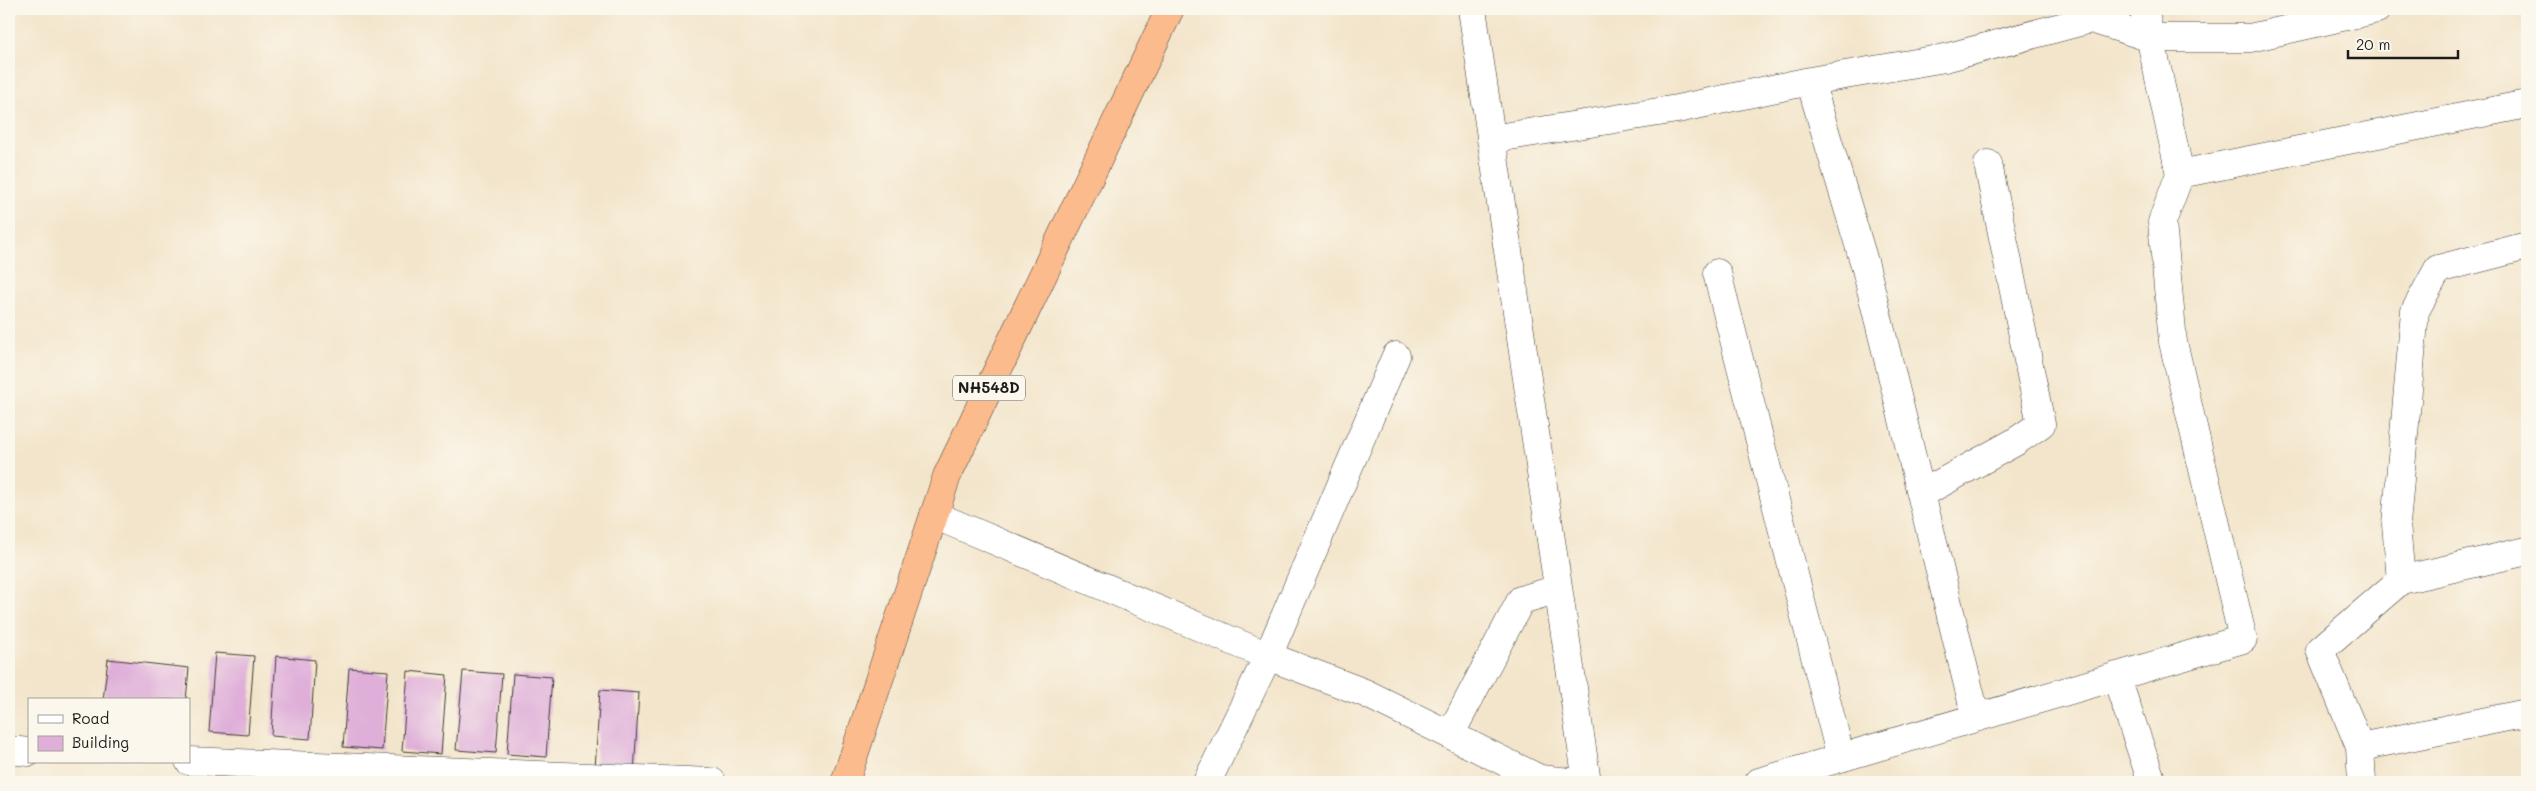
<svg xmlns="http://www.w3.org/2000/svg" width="2536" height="791" font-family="Mali,sans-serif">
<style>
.building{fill:#dfafd9}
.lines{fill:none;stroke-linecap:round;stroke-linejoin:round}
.minor-casing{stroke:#3c3a36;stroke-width:29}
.highway-casing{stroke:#3c3a36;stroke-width:29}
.minor{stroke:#fff;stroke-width:28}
.highway{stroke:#fbbb8c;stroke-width:28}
.labels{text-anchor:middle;stroke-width:4;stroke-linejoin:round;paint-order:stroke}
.shield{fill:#fbf7ec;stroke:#5f5e5a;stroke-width:1}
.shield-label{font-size:15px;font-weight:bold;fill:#1c1c1c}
</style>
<rect width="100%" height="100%" fill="#fbf7ec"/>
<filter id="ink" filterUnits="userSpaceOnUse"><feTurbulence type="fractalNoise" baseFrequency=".02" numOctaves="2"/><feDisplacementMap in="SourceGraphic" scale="10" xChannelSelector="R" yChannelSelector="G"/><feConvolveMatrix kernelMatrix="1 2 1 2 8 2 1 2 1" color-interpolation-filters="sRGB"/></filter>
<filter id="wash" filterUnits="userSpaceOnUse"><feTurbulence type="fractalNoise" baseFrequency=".0096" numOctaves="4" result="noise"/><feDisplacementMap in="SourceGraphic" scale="20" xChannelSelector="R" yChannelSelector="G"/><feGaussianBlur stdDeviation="1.12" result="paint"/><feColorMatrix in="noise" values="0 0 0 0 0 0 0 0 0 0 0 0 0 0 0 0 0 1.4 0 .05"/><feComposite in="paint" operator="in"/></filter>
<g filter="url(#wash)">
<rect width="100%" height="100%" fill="#f3e5cb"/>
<g id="blocks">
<path class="building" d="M215 653 254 656 248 735 209 732Z
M276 656 315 660 310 739 271 736Z
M108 659 189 668 186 700H103Z
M349 668 388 671 382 750 343 747Z
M408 671 447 675 441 754 402 751Z
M463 671 502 674 496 753 456 750Z
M513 674 552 677 546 757 507 754Z
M600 690 639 693 634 773 595 769Z"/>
</g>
</g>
<g filter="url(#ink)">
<use href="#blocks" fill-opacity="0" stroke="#3c3a36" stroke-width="1"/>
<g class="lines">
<g class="minor-casing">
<path id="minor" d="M1472 9 1587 782
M1810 81 1865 265 1976 718
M1491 139 1677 109 1810 81 1945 58 2091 19 2151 38H2250L2377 9
M2180 174 2527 104
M1717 273 1841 758
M1921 494 2015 442 2041 424 1988 164
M934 515 1268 656 1365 693 1540 779 1570 782
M2401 580 2527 551
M2116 676 2152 782
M1451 733 1521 600 1558 589
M2360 747 2527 713
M9 750 29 752
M189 761 712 782
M1207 782 1268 656 1396 356
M1759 782 2243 639 2173 342 2162 222 2180 174 2144 9
M2362 782 2360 747 2320 650 2401 580 2396 524 2415 311 2438 269 2527 246"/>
</g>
<g class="highway-casing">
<path id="highway" d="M845 782 947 476 1170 9"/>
</g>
<use href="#minor" class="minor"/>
<use href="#highway" class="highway"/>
</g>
</g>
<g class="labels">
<rect class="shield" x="953" y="375.5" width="72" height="25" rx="4"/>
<g class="shield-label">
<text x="989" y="393">NH548D</text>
</g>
</g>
<rect width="2536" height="791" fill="none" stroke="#fbf7ec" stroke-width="30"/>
<rect x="28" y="698" width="162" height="65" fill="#fbf7ec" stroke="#a29f99"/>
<rect x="38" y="715" width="25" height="8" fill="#ffffff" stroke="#a29f99"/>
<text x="72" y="724" font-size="15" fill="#1c1c1c">Road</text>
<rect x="38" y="736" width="25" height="15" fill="#dfafd9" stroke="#a29f99"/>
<text x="72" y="748" font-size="15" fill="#1c1c1c">Building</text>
<path d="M2348 50v8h110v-8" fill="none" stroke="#1c1c1c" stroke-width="2.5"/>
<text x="2356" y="50" font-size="15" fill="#1c1c1c" stroke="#fbf7ec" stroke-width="4" paint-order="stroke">20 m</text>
</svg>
